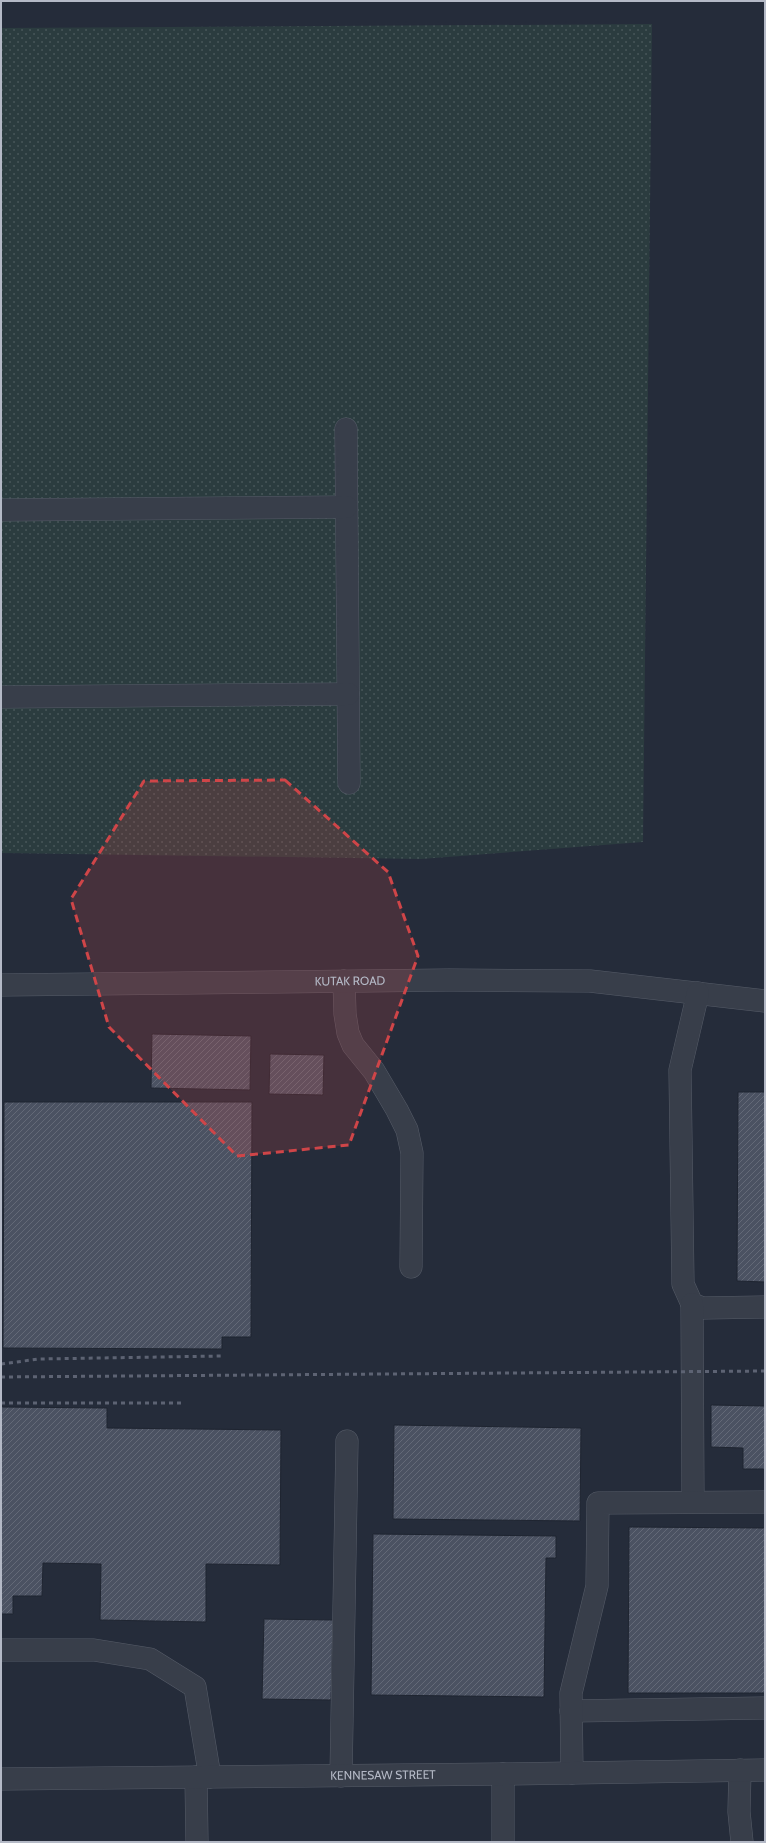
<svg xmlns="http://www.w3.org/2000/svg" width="766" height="1843" font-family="Cabin,sans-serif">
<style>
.grass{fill:url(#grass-dots)}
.building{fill:url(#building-hatch);stroke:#1f2531}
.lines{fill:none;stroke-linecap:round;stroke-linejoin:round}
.minor-casing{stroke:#565c68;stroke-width:23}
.minor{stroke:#383e4a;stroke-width:22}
.rail{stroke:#5d6373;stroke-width:3;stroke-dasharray:4 4;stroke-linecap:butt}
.marked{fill:#cf4548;fill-opacity:0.2;stroke:#cf4548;stroke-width:3;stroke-dasharray:8 5;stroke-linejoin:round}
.labels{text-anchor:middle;stroke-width:3;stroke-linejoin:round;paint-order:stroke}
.street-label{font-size:12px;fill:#b4b9c6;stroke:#1d232f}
</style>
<defs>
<pattern id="grass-dots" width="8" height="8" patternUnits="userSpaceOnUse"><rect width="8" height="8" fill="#2b3c3f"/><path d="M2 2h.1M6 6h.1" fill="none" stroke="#475659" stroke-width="1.8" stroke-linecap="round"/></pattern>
<pattern id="building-hatch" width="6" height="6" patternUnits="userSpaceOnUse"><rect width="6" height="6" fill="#4b5262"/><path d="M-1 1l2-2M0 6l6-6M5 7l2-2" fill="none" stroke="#636977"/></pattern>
</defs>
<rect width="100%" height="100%" fill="#252c3a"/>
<path class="grass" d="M652 24 643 842 421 859 1 853V28Z"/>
<path class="building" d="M152 1034 251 1036 250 1090 151 1088Z
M270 1054 324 1055 323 1095 269 1094Z
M738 1092H765V1282L737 1281Z
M4 1102H252L251 1337H222V1349L3 1348Z
M711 1405 765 1406V1469H743V1448L711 1447Z
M1 1407 107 1408V1428L281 1430 280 1565 206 1564V1622L100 1620 101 1564 43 1563 42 1596H13V1614H1Z
M394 1425 581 1428 580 1521 393 1519Z
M629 1527 765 1528V1693H628Z
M373 1534 556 1536V1558H546L544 1697 371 1695Z
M264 1619 333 1620 331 1700 262 1699Z"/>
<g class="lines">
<g class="minor-casing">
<g id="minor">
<path d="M346 429 349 783"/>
<path d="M1 510 346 507"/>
<path d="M1 697 348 694"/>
<path d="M344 981 345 1014 348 1033 353 1045 374 1071 397 1110 407 1130 412 1153 411 1267"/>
<path id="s1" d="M1 985 449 980 590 981 765 1001"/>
<path d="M698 993 680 1070 683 1284 692 1304 703 1308 765 1307"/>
<path d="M692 1304 693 1502"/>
<path d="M1 1650H94L150 1659 195 1687 210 1777"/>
<path d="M571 1711 765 1708"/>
<path d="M740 1770 739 1812 742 1842"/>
<path d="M572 1773 571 1693 597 1586 598 1503 765 1502"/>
<path d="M503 1774V1842"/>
<path d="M341 1776 347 1441"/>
<path d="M196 1777 197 1842"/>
<path id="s2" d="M1 1779 503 1774 765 1770"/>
</g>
</g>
<use href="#minor" class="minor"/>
<path class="rail" d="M1 1364 39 1359 221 1356
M1 1377 765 1371
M1 1403H184"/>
</g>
<path class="marked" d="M285 780 388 872 418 956 349 1145 237 1156 109 1027 71 899 144 781Z"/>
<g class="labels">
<g class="street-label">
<text dy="4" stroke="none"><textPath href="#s1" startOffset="349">KUTAK ROAD</textPath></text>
<text dy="4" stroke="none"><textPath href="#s2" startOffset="382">KENNESAW STREET</textPath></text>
</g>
</g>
<rect width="766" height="1843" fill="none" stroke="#b4b9c6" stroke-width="4"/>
</svg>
